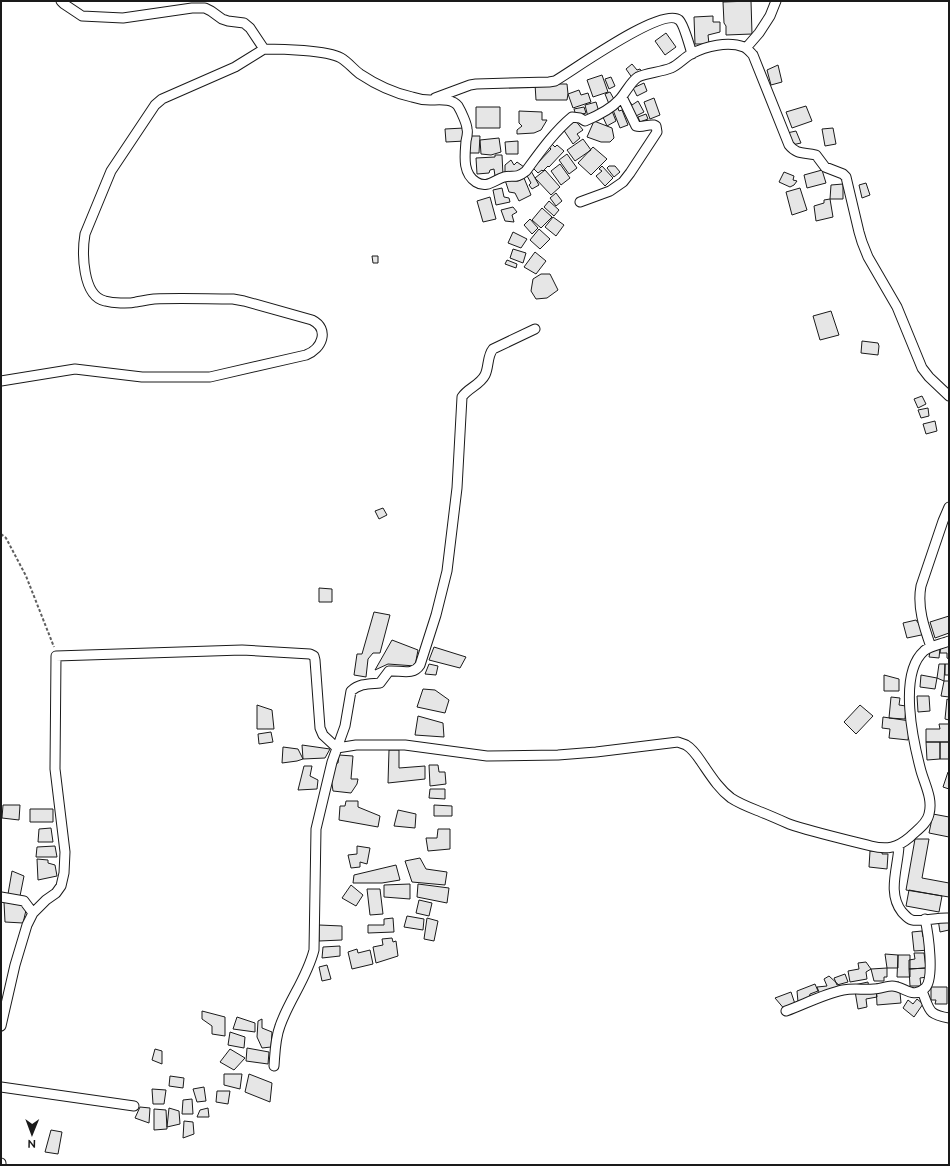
<svg xmlns="http://www.w3.org/2000/svg" width="950" height="1166" font-family="Raleway,sans-serif">
<style>
.building{fill:#e6e6e6;stroke:#1a1a1a}
.lines{fill:none;stroke-linecap:round;stroke-linejoin:round}
.minor-casing{stroke:#1a1a1a;stroke-width:11}
.path{stroke:#5f5f5f;stroke-width:2;stroke-dasharray:3 2;stroke-linecap:butt}
.minor{stroke:#fff;stroke-width:9}
</style>
<rect width="100%" height="100%" fill="#fff"/>
<path class="building" d="M751 1 752 34 726 35V26L724 23 723 2Z
M713 16V22H720V32L708 35 709 44H695L694 17Z
M666 33 676 47 665 55 655 41Z
M632 64 637 70 640 69 642 72 633 79 626 69Z
M778 65 782 82 771 85 767 70Z
M602 75 608 92 593 97 587 80Z
M611 77 615 86 609 89 605 79Z
M644 83 647 91 637 96 633 88Z
M535 84H567L568 94 567 100H536Z
M579 90 581 95 588 93 591 102 573 108 568 94Z
M610 92 615 101 609 104 605 94Z
M654 98 660 115 650 119 644 102Z
M638 101 644 112 634 117 627 104 630 102 632 105Z
M596 102 599 112 588 117 585 105Z
M806 106 812 121 792 128 786 112Z
M476 107H500V128H476Z
M584 107 586 113 576 116 574 109Z
M618 108 619 111 622 110 628 125 620 128 613 110Z
M519 111 542 112V120H547L541 130 534 133 517 134V130L522 126 519 123Z
M612 111 616 121 607 126 602 115Z
M646 114 648 119 640 122 638 117Z
M575 120 583 130 577 134 580 138 573 144 563 129Z
M594 121 612 128 614 138 610 142H601L587 137Z
M464 128 465 141 446 142 445 129Z
M833 128 836 144 825 146 822 129Z
M796 131 801 143 792 145 787 133Z
M467 136H480L479 153H466Z
M499 138 501 152 491 155 481 154 480 140Z
M583 139 591 150 575 161 567 150Z
M518 141V154H506L505 142Z
M552 144 555 147 557 145 564 151 549 167 548 166 543 171 542 170 538 173 533 168 551 149 549 147Z
M593 147 607 159 591 175 578 163Z
M567 154 577 168 569 174 559 160Z
M495 155H502L503 175 495 176 494 169 490 170 489 173 477 174 476 158 495 157Z
M511 160 514 165 517 162 524 167 518 174H505V165Z
M560 164 570 178 561 185 551 171Z
M602 166 613 178 605 186 596 176 602 171 599 169Z
M609 166H615L620 172 614 177 607 168Z
M545 170 560 187 551 195 535 178Z
M822 170 826 183 807 188 804 175Z
M531 171 539 185 532 189 529 185 531 183 526 174Z
M784 172 794 176 793 180 797 181 794 185 790 187 779 182Z
M524 178 531 195 519 201 515 193 509 192 505 180 518 181Z
M866 183 870 195 862 198 859 185Z
M843 184V199H830L831 185Z
M502 188 504 197 509 198 510 202 496 205 493 190Z
M800 188 807 210 792 215 786 192Z
M556 193 562 201 556 206 550 198Z
M490 197 496 219 483 222 477 201Z
M830 199 833 217 816 221 814 206 824 203V200Z
M549 201 559 210 554 216 544 207Z
M513 207 517 212 512 215 514 222 505 221 501 210Z
M542 208 552 217 541 228 532 220Z
M553 217 564 225 556 236 545 227Z
M530 219 538 228 532 234 524 225Z
M539 229 550 239 540 249 530 240Z
M513 232 527 239 521 248 508 243Z
M513 249 526 253 523 263 510 258Z
M535 252 546 261 536 274 524 267Z
M372 256H378V263H373Z
M507 260 517 264 516 268 505 264Z
M541 274H550L558 290 547 298 536 299 531 291 533 279Z
M831 311 839 335 820 340 813 316Z
M862 341 878 343 879 346 878 355 861 353Z
M922 396 926 404 918 408 914 399Z
M928 408 929 416 921 418 918 410Z
M935 421 937 431 926 434 923 424Z
M383 508 387 515 379 519 375 511Z
M319 588 332 589V602H319Z
M374 612 390 615 380 653H373L368 659 366 677 354 675 357 654H362Z
M949 616V633L935 638 930 622Z
M916 620 926 634 907 638 903 623Z
M392 640 418 650 415 666 388 664 375 670Z
M941 644H949V659L947 658V653H940Z
M434 647 466 657 460 668 429 660Z
M931 647 940 648 939 658 929 657Z
M429 664 438 666 436 675 425 674Z
M939 664H945L944 681 937 678Z
M945 664H949V675H945Z
M884 675 899 679V691H884Z
M921 675 937 678 935 689 920 687Z
M944 681H949V697L941 696Z
M423 689 435 690 449 700 445 713 417 707Z
M917 696H929L930 711 918 712Z
M891 697 900 698 899 705 906 706 905 719 889 718Z
M947 699 949 700V720L945 719Z
M257 705 272 710 274 729H257Z
M860 705 873 716 856 734 844 722Z
M418 716 443 723 444 737 415 735Z
M883 717 910 721 908 740 889 738 890 729 882 728Z
M939 724H949V742H926V729H940Z
M271 732 273 742 259 744 258 734Z
M926 742H940V759L927 760Z
M940 742H949V759H940Z
M302 745 330 749 325 758 303 759Z
M283 747 298 749 303 759 297 761 282 763Z
M389 750H399V768L425 766V779L388 783Z
M339 755 353 756 351 779H358L357 784 351 793 333 791 331 777 334 764 338 763Z
M429 765H438L439 772H445L446 784 430 786Z
M304 766H312L310 776 318 780 317 789 298 790Z
M948 772 949 773V789L943 787Z
M430 789H445V799L429 798Z
M346 801H358V807L380 816 378 827 339 820 340 806H345Z
M3 805H20L19 820 2 818Z
M434 805 452 806V816H434Z
M30 809H53V822H30Z
M398 810 416 814 415 828 394 826Z
M933 814 949 817V837L929 833Z
M51 828 53 842H38L39 829Z
M438 829H450V849L428 851 426 838H437Z
M915 839H929L922 878 949 883V897L906 890Z
M55 846 57 857H36L37 847Z
M357 846 370 848 367 864 360 862V867L351 868 348 855 357 854Z
M883 849 882 854H888L887 869 869 867 870 851H876Z
M420 858 426 869 447 872 445 885 412 882 405 861Z
M37 859 48 860V863L55 865 57 876 38 880Z
M396 865 400 880 382 883H353L354 875Z
M12 871 24 876 20 896 8 894Z
M410 884V899L384 897V885Z
M418 884 449 888 447 903 417 897Z
M351 885 363 895 356 906 342 898Z
M367 889H380L383 914 370 915Z
M909 890 942 896 939 912 906 906Z
M419 900 432 903 429 916 416 913Z
M4 902 27 906 23 923 5 922Z
M407 916 424 919 423 930 404 927Z
M949 917V930L940 932 938 919Z
M393 918 394 932 368 933V925H384V919Z
M427 918 438 921 434 941 424 939Z
M319 925 342 926V940L319 941Z
M922 931 923 937H929L930 950 914 951 912 932Z
M392 938 393 942 396 941 398 956 376 963 373 947 383 945 382 939Z
M340 946V956L322 958 323 947Z
M357 949 358 953 370 950 373 964 352 969 348 952Z
M914 953H924L926 968 909 969V960L915 959Z
M885 954 898 955V968H887Z
M898 955H910V977H897Z
M866 962 871 969 866 972 867 979 850 982 848 971 859 969 858 963Z
M327 965 331 979 322 981 319 967Z
M887 968V977H884V981H874L871 969Z
M926 968 927 977 920 978 921 986H910L909 969Z
M845 974 848 982 837 985 834 978Z
M829 976 841 987 821 997 817 987 827 986 824 979Z
M868 982 869 989 876 988 877 997 866 999 867 1007 858 1009 854 985Z
M899 982 901 1003 877 1005 876 984Z
M815 984 818 991 810 994 808 1001 798 1002 797 991Z
M931 987H947V1004H935L936 1000H931Z
M791 992 795 1004 786 1011 775 998Z
M917 999 923 1004 914 1017 903 1008 908 1000 913 1004Z
M202 1011 225 1017V1036L212 1034V1026L202 1019Z
M237 1017 255 1023V1032L233 1029Z
M262 1019V1028L272 1032 271 1047 262 1048 257 1037 258 1021Z
M230 1032 245 1037 244 1048 228 1045Z
M247 1048 269 1052 268 1064 246 1061Z
M155 1049 162 1051V1064L152 1060Z
M230 1049 245 1058 234 1070 220 1062Z
M224 1074H242L240 1089 224 1085Z
M249 1074 272 1083 270 1102 245 1092Z
M170 1076 184 1078 183 1088 169 1086Z
M204 1087 206 1101 197 1102 193 1089Z
M152 1089 166 1090 164 1104H153Z
M217 1091H230L228 1104 216 1102Z
M192 1099 193 1114H182L183 1100Z
M140 1107 150 1108 149 1123 135 1118Z
M169 1108 179 1111 180 1124 167 1127Z
M208 1108 209 1117H197L200 1110Z
M154 1109 166 1110 167 1129 154 1130Z
M184 1121 193 1122 194 1134 183 1138Z
M51 1130 62 1132 58 1154 45 1152Z"/>
<g class="lines">
<g class="minor-casing">
<path id="minor" d="M61 1 64 4 82 16 123 18 192 8H205L211 11 222 19 228 21 244 23 250 28 264 49C281 49 327 50 341 58 348 62 353 69 360 74 375 84 394 93 412 97 418 99 424 100 430 100 439 100 452 98 458 106 461 111 467 124 467 129 468 132 467 137 466 141 465 155 462 173 476 182 487 189 494 180 504 177 514 175 516 179 526 171 540 152 554 132 572 117L580 118 585 121C597 116 610 110 619 100 625 94 631 81 638 77 646 73 661 72 671 68 678 65 684 58 691 54 706 46 728 41 744 47 748 49 751 53 753 55L789 145C797 155 804 152 816 155L825 167 843 174 846 177 859 232 862 242 868 257 897 307 922 368 929 377 949 396
M746 48 759 33 770 16 776 1
M435 98 470 85 476 84 549 82 555 81C574 70 662 6 679 20 683 23 690 47 692 54
M580 202 610 191 623 182 630 173 657 132 656 126 654 125C648 124 642 128 636 126L622 97
M1 381 75 369 142 377H210L306 355C322 349 330 329 312 320L244 301 233 299C207 299 180 298 154 299 147 300 142 301 136 302 128 304 113 303 105 301 82 296 82 252 85 234L111 171 155 105 162 99 235 67 264 49
M931 647C924 627 917 607 921 586L943 521 949 507
M899 846C898 868 887 893 902 912 905 915 908 919 912 920 920 922 939 917 949 918
M1 897 24 901 33 913
M922 991C930 1010 927 1014 949 1018
M786 1011C805 1004 824 994 843 990 854 988 863 990 874 989 880 989 886 986 892 986 904 986 913 1000 925 988 935 979 928 932 925 919
M1 1026 15 965 27 925 33 913 46 900 56 893 61 886 64 873 65 852 55 769 56 656 242 650 310 654 314 656 315 660 320 728 323 735 337 748 356 745H405L487 756 558 755 596 752 678 742C680 743 684 744 686 745 693 749 698 757 702 763 711 776 719 789 731 798 740 804 751 808 761 812 771 816 780 820 789 824 816 833 844 839 871 846 887 850 897 848 910 837 917 830 927 824 929 814 933 799 925 785 921 771 913 741 898 674 924 651 929 646 942 644 949 641
M274 1066C275 1053 275 1039 280 1026 289 1000 307 978 314 950L316 829 332 762 345 726 351 691C360 683 369 684 380 683L389 671C400 670 413 676 420 665L436 615 447 571 457 488 462 397C468 388 480 385 485 375 489 367 487 356 493 349L535 329
M1 1087 134 1106
M1 1163V1165"/>
</g>
<path class="path" d="M1 534 6 538 26 576 54 647"/>
<use href="#minor" class="minor"/>
</g>
<rect width="950" height="1166" fill="none" stroke="#1a1a1a" stroke-width="4"/>
<g transform="translate(32 1134) rotate(181)" stroke="#ffffff" stroke-width="3" paint-order="stroke">
<path d="M0-3L7 15L0 10L-7 15Z" fill="#1a1a1a"/>
<text y="-6" font-size="11" font-weight="bold" text-anchor="middle" fill="#1a1a1a">N</text>
</g>
</svg>
